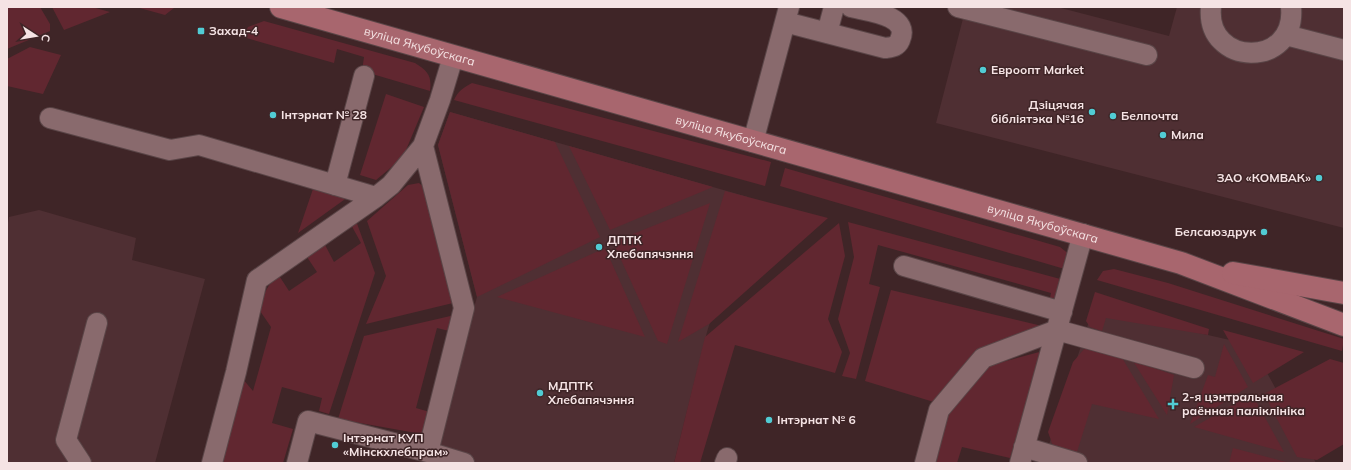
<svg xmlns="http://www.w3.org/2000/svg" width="1351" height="470" font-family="Mulish,sans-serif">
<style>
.built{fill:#4f2f33}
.green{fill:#612730}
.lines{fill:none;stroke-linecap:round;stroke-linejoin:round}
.minor-casing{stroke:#5a4547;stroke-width:22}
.major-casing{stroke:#5a4547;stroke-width:24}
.minor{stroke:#896a6d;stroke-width:20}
.major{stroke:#a8666e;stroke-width:22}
.poi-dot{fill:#51ccd4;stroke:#3f2527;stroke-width:1.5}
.labels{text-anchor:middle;stroke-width:3;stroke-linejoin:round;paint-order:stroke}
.poi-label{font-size:12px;font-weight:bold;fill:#f5e3e4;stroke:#3f2527;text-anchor:start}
.street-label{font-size:12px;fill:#f5e3e4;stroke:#3f2527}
</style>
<rect width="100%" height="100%" fill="#3f2527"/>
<path class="built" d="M966 7H1057L1169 36 1177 7H1344V228L936 123Z
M450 112 748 197 707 332 674 463H431L477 297 438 145Z
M39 210 136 238 132 260 205 279 155 463H7V228L9 217Z
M1093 309 1252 345 1316 463H1043Z"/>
<path class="green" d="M7 7H40L50 24V31L7 49Z
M52 7H92L110 12 64 30Z
M136 7H171L174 8 165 15Z
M264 21 415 63C428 71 432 76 430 91L362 71 364 57 337 49 334 63 243 37 248 27Z
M30 47 61 55 43 94 7 86V59Z
M472 83 771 162 765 186 454 100C458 91 463 88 472 83Z
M386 94 424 107 406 150 400 160 376 180 360 175Z
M450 112 555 142 600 237 477 297 438 145Z
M569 146 713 187 610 230Z
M785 168 1060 247 1070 255 1068 270 780 186Z
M419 183 427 190 453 303 366 324 386 276 367 221 408 185Z
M314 186 348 197 298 233Z
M725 191 828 218 709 324 678 342Z
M710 203 667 344 658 341 613 242Z
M355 218 375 273 329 414 319 411 322 398 282 387 272 423 293 429 283 463H219L242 378 253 391 271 327 260 311C263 294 266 288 278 274L289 291 317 272 307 257 324 243 334 262 361 243 349 221Z
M848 222 1064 280 1057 304 1049 303 1051 293 878 245 869 284 880 287 856 379 842 376 850 353 838 319 854 257Z
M839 223 845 256 828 319 842 352 835 373 735 345 700 463H674L705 337Z
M605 248 645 337 497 297Z
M1114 269 1168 283 1344 339 1342 351 1097 280 1103 271Z
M891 290 1042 326 937 403 865 381Z
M1095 292 1209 329 1208 335 1106 318 1102 331 1090 327 1086 321Z
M459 314 453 332 437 328 416 408 433 413 427 435 338 419 364 336Z
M1223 330 1304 352 1253 383Z
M1224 344 1248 387 1190 424 1208 375 1215 377Z
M1085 348 1097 352 1119 353 1159 419 1092 404 1076 455 1053 446 1048 432 1073 362Z
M1043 351 1010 458 962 447 957 463H934L945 417 988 366Z
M1330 359 1344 363V444L1317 460 1297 457 1264 394Z
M1133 361 1174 375 1167 415Z
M1252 394 1284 452 1194 427Z
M1233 448 1290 463H1229Z"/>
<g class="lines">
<g class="minor-casing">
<path id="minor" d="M958 7 1147 55
M1211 7C1205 67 1297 69 1291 7
M785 22 885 48C892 47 897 47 900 40 911 15 867 11 851 7
M827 33 834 7
M1286 35 1344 50
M453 57 440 100 423 146 464 308 428 452 464 463
M50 118 170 150 199 145 376 197 391 185 423 146
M753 142 789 7
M335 185 364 76
M904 266 1062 312
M1024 447 1077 463
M81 463 66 440 97 323
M212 463 236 372 257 280 376 197
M297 463 308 421 428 452
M725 463 727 458
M925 463 939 410 983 358 1057 330 1194 368
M1020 463 1083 234"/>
</g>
<g class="major-casing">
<g id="major">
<path id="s1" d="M281 7 1181 263 1344 325"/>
<path d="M1233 273 1344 293"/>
</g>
</g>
<use href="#minor" class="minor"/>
<use href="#major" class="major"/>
</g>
<g class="poi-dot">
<rect x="197" y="27" width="8" height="8" rx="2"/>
<circle cx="983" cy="70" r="4"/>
<circle cx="1092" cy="112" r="4"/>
<circle cx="273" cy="115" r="4"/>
<circle cx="1113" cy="116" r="4"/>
<circle cx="1163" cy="135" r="4"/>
<circle cx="1319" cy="178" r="4"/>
<circle cx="1264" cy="232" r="4"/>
<circle cx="599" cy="247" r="4"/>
<circle cx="540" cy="393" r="4"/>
<path d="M1171 398h4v4h4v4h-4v4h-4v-4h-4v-4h4z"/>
<circle cx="769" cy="420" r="4"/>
<circle cx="335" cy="445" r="4"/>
</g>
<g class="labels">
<g class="poi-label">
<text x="209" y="35">Захад-4</text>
<text x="991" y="74">Евроопт Market</text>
<text x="1084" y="109" text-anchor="end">Дзіцячая<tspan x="1084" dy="14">бібліятэка №16</tspan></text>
<text x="281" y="119">Інтэрнат № 28</text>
<text x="1121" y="120">Белпочта</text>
<text x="1171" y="139">Мила</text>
<text x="1311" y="182" text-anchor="end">ЗАО «КОМВАК»</text>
<text x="1256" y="236" text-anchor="end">Белсаюздрук</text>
<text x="607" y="244">ДПТК<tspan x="607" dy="14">Хлебапячэння</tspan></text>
<text x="548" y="390">МДПТК<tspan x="548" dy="14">Хлебапячэння</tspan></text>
<text x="1182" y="401">2-я цэнтральная<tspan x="1182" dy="14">раённая паліклініка</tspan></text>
<text x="777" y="424">Інтэрнат № 6</text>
<text x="343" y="442">Інтэрнат КУП<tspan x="343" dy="14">«Мінскхлебпрам»</tspan></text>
</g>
<g class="street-label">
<text dy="4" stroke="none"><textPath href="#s1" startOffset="144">вуліца Якубоўскага</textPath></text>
<text dy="4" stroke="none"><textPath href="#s1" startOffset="468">вуліца Якубоўскага</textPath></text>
<text dy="4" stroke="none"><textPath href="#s1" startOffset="792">вуліца Якубоўскага</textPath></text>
</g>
</g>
<rect width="1351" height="470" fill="none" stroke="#f5e3e4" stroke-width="16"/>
<g transform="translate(36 36) rotate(102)" stroke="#3f2527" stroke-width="3" paint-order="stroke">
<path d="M0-3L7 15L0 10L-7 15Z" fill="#f5e3e4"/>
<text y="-6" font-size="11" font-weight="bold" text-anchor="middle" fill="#f5e3e4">С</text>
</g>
</svg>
